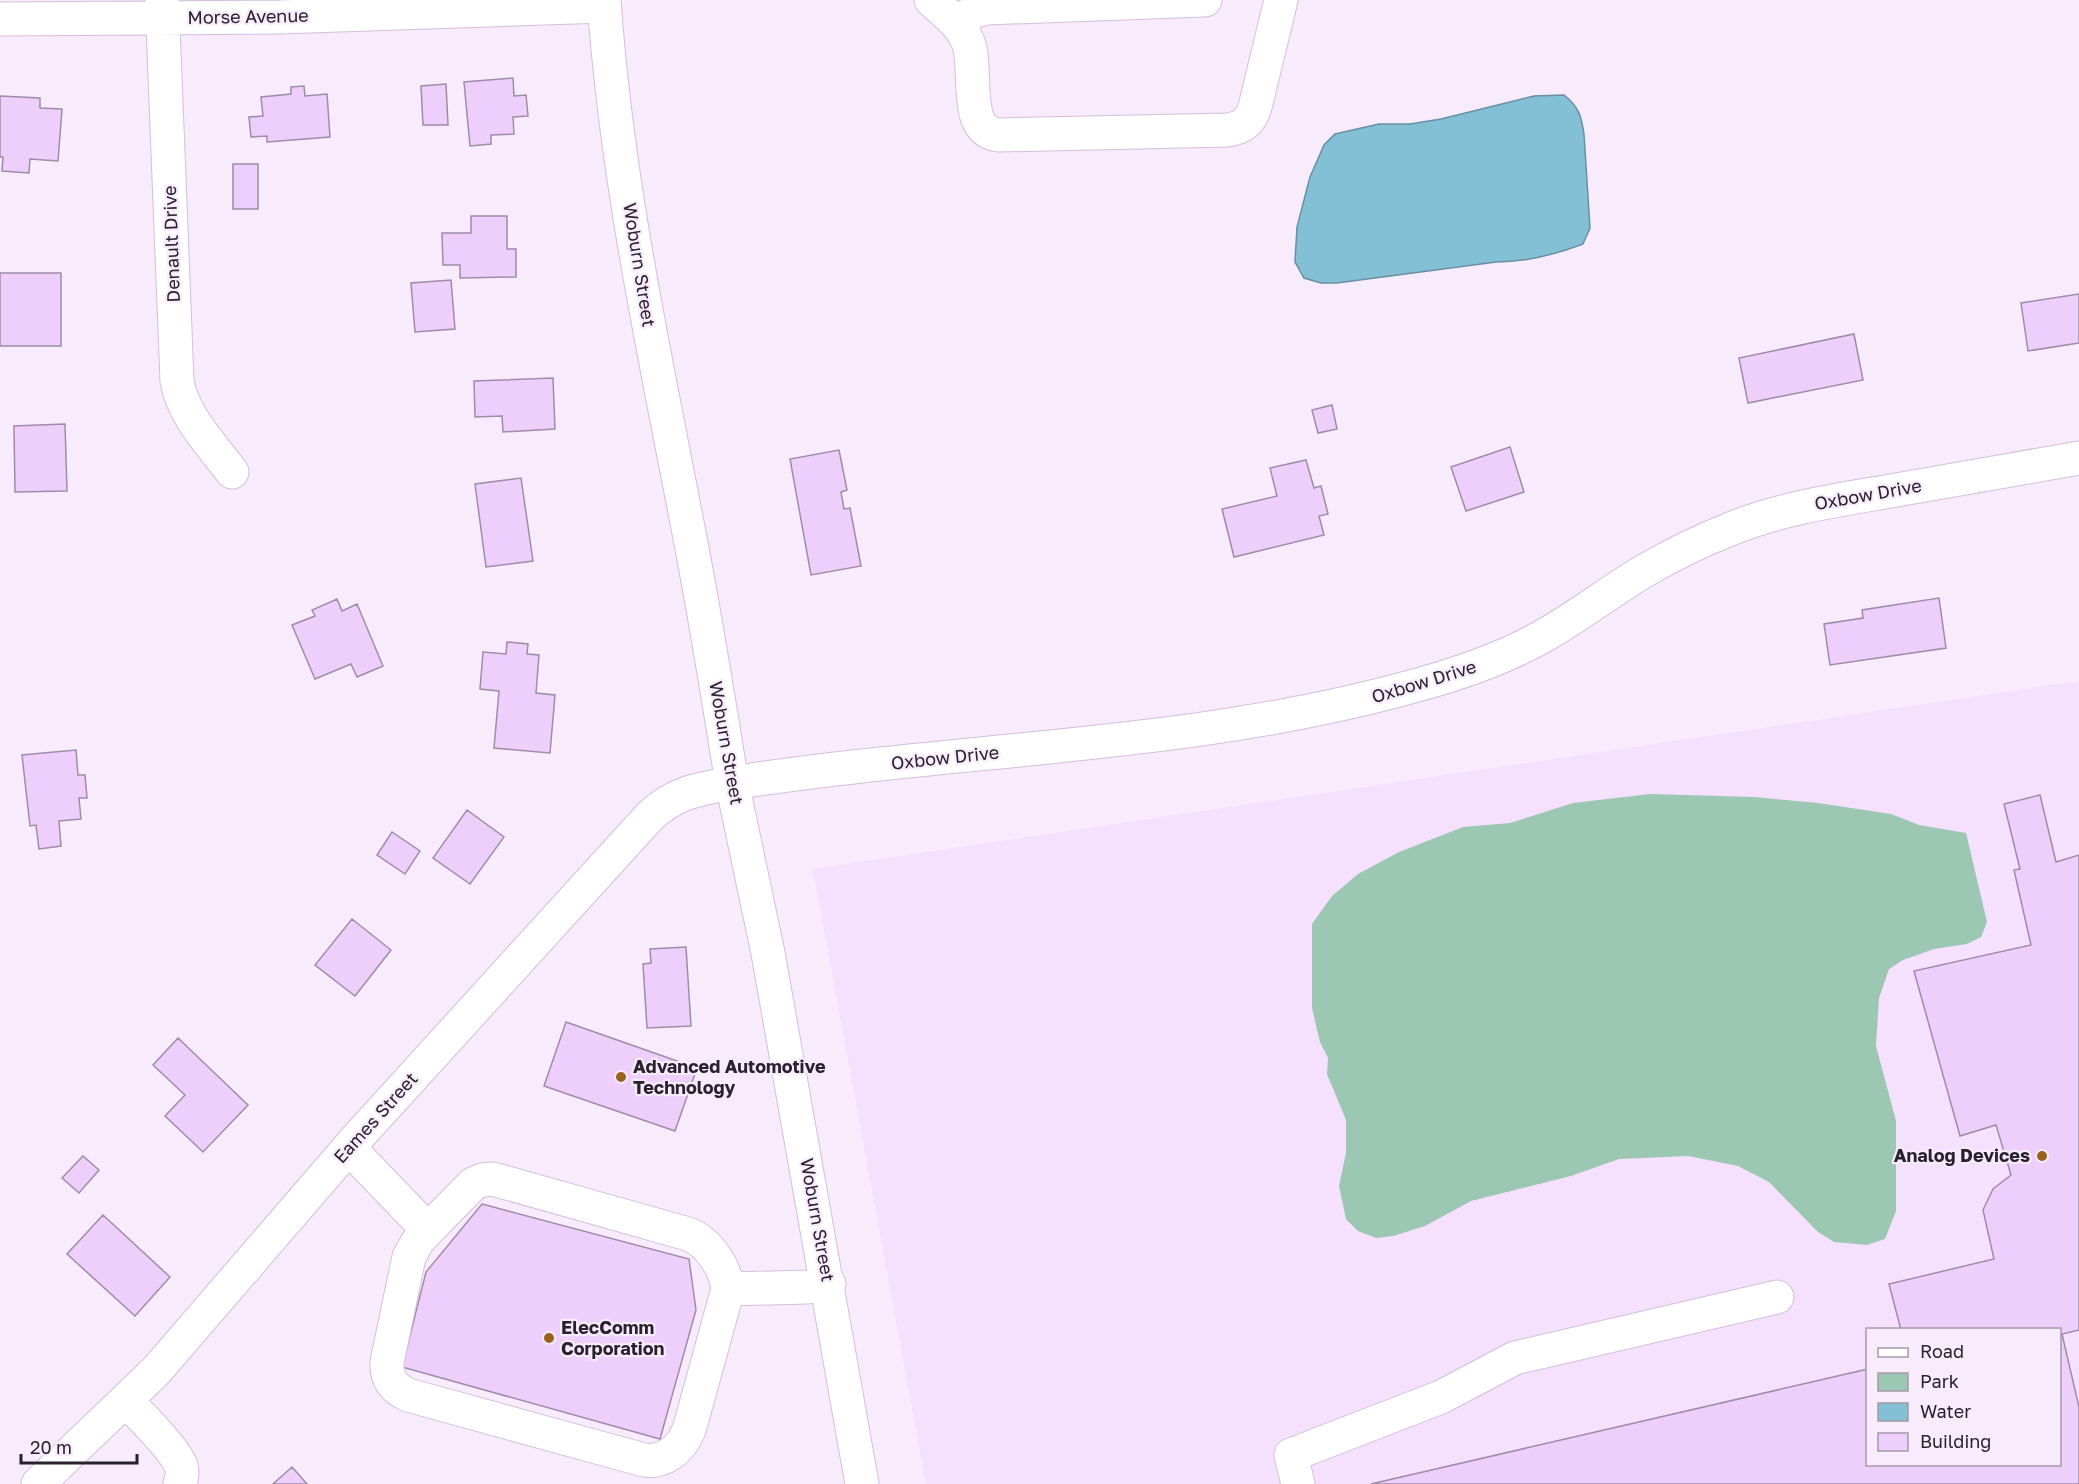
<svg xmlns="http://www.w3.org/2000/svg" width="2079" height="1484" font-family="'Golos Text',sans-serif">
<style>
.built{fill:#f5e0fd;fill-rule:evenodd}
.green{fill:#9cc7b3}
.water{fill:#83c0d6;stroke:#6890a3;stroke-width:1.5}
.building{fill:#eecefb;stroke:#9f8ca6;stroke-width:1.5}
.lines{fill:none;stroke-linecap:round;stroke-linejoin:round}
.minor-casing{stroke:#d3bfdb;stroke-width:35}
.major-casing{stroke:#d3bfdb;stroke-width:35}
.minor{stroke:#fff;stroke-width:33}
.major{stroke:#fff;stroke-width:33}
.poi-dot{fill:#99601e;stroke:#f7ebfc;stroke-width:2}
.labels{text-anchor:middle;stroke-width:4.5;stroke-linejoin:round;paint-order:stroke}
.street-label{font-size:18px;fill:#29212c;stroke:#f7ebfc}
.poi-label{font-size:18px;font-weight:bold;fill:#29212c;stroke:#f7ebfc;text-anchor:start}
</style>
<rect width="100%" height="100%" fill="#f7ebfc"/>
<path class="built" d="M2079 681V1484H926L813 869ZM1868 1330H2060V1464H1868Z"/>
<path class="green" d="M1650 794 1755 797 1818 803 1891 814 1919 825 1966 833 1987 922 1981 937 1967 944 1934 949 1903 960 1889 969 1879 998 1876 1046 1896 1121V1211L1885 1239 1867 1245 1834 1242 1818 1232 1769 1182 1738 1166 1688 1156 1619 1159 1571 1176 1471 1201 1425 1226 1393 1236 1376 1238 1358 1231 1346 1219 1339 1186 1346 1153V1120L1327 1074 1328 1058 1320 1042 1312 1008V924L1332 896 1358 874 1399 852 1463 827 1510 823 1573 803Z"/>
<path class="water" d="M1564 95C1579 107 1581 115 1584 134L1590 228 1583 244C1554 255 1527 262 1496 262L1337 283H1321L1304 278 1295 262 1297 227 1310 177 1324 145 1335 134 1379 124H1410L1441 119 1534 96Z"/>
<path class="building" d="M513 78 514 96 526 95 528 116 513 117 514 134 491 135V144L470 146 464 82Z
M446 84 448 125H423L421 86Z
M304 86 305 96 327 94 330 137 267 142V136L251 137 249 117 263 116 261 97 291 94V87Z
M0 96 40 98V108L62 109 58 161 30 159 29 173 2 171 3 157H0Z
M233 164H258V209H233Z
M471 216H507V249H516V277L460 278V265H443L442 233H471Z
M0 273H61V346H0Z
M451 280 455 329 415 332 411 283Z
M2079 294V343L2028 351 2021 303Z
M1854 334 1863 380 1748 403 1739 358Z
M553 378 555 429 503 432 502 416 475 417 474 381Z
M1332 405 1337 429 1318 433 1312 410Z
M65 424 67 491 15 492 14 426Z
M1510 447 1524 492 1466 511 1451 467Z
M839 450 847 490 841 492 844 509 850 508 861 566 811 575 790 459Z
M1306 460 1314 488 1321 486 1328 514 1319 516 1324 535 1234 557 1222 509 1277 496 1270 468Z
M521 478 533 561 486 567 475 484Z
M1939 598 1946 648 1830 665 1824 624 1863 618 1862 610Z
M337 599 342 611 357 604 383 666 357 677 351 664 315 679 292 625 315 616 312 610Z
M507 642 528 644 527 654 539 655 536 693 555 695 550 753 494 748 499 691 480 689 483 652 506 654Z
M76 750 78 775H85L87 798H79L81 819 59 821 61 846 39 849 36 825 30 826 22 755Z
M2040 795 2056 862 2079 855V1330L2062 1334 2079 1407V1484H1371L1868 1369V1464H2060V1330H1901L1889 1284 1994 1259 1983 1210 1993 1189 2011 1175 1996 1125 1960 1136 1914 971 2031 945 2014 870 2020 869 2004 804Z
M467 810 504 837 470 884 433 858Z
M392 832 420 851 405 874 377 855Z
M352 919 391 950 355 996 315 965Z
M686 947 691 1026 647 1028 643 964 651 963 650 949Z
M566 1022 697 1068 675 1131 544 1086Z
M178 1038 248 1105 203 1152 165 1116 185 1095 153 1065Z
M83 1156 99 1170 79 1193 62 1178Z
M482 1204 689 1259 696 1310 660 1439 402 1367 426 1272Z
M103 1215 170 1277 135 1316 67 1254Z
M292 1467 307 1484H273Z"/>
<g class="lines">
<g class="minor-casing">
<path id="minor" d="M162 0 177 381C183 416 211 444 232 472
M931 0C944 12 961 24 968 42 979 70 961 131 999 135L1228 130C1242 128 1251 121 1255 107L1281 0
M0 19 280 17 604 6
M956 23 975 11 987 8 1205 0
M349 1148 428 1230 473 1184 482 1180 493 1179 688 1234C709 1242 725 1267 728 1289L689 1430C681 1449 665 1463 644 1460L408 1395C393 1388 386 1378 387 1362L409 1257 418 1241 428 1230
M728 1289 808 1287 829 1284
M126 1401C140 1415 174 1448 181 1466 183 1472 182 1478 180 1484
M862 1484 768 953 732 783C962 747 1197 748 1421 684 1464 672 1507 657 1545 635 1580 615 1612 590 1646 570 1672 555 1700 541 1728 530 1778 509 1832 501 1885 492 1950 481 2014 469 2079 458
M1298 1484 1291 1455 1441 1397 1515 1358 1777 1297"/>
</g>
<g class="major-casing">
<path id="major" d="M38 1484 156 1371 357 1138 650 816C676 792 699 789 732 783 720 708 708 634 694 559 659 374 617 189 604 0"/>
</g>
<use href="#minor" class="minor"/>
<use href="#major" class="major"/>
</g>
<g class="poi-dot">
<circle cx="621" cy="1077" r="6"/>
<circle cx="2042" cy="1156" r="6"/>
<circle cx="549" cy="1338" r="6"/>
</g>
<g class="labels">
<g class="street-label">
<text transform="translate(248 17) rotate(-1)" y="6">Morse Avenue</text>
<text transform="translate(172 244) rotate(-92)" y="6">Denault Drive</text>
<text transform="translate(639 265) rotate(81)" y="6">Woburn Street</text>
<text transform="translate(1868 495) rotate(-10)" y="6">Oxbow Drive</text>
<text transform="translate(1424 682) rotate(-17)" y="6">Oxbow Drive</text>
<text transform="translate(726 743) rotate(80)" y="6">Woburn Street</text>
<text transform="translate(945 758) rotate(-6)" y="6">Oxbow Drive</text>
<text transform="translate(376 1118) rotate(-48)" y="6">Eames Street</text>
<text transform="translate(817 1220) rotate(80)" y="6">Woburn Street</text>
</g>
<g class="poi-label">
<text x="633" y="1073">Advanced Automotive<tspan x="633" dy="21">Technology</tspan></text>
<text x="2030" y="1162" text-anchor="end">Analog Devices</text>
<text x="561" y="1334">ElecComm<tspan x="561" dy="21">Corporation</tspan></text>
</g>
</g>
<rect x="1866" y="1328" width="195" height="138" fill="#f7ebfc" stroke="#a59aa9" stroke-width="1.5"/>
<rect x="1878" y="1348" width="30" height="9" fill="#ffffff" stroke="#a59aa9" stroke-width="1.5"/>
<text x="1920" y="1358" font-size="18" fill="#29212c">Road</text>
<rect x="1878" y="1373" width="30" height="18" fill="#9cc7b3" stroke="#a59aa9" stroke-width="1.5"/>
<text x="1920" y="1388" font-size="18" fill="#29212c">Park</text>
<rect x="1878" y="1403" width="30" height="18" fill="#83c0d6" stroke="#a59aa9" stroke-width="1.5"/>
<text x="1920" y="1418" font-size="18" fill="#29212c">Water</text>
<rect x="1878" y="1433" width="30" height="18" fill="#eecefb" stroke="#a59aa9" stroke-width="1.5"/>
<text x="1920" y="1448" font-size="18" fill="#29212c">Building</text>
<path d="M21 1454v9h116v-9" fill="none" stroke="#29212c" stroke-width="3"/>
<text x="30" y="1454" font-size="18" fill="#29212c" stroke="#f7ebfc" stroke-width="4.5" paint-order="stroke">20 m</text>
</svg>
